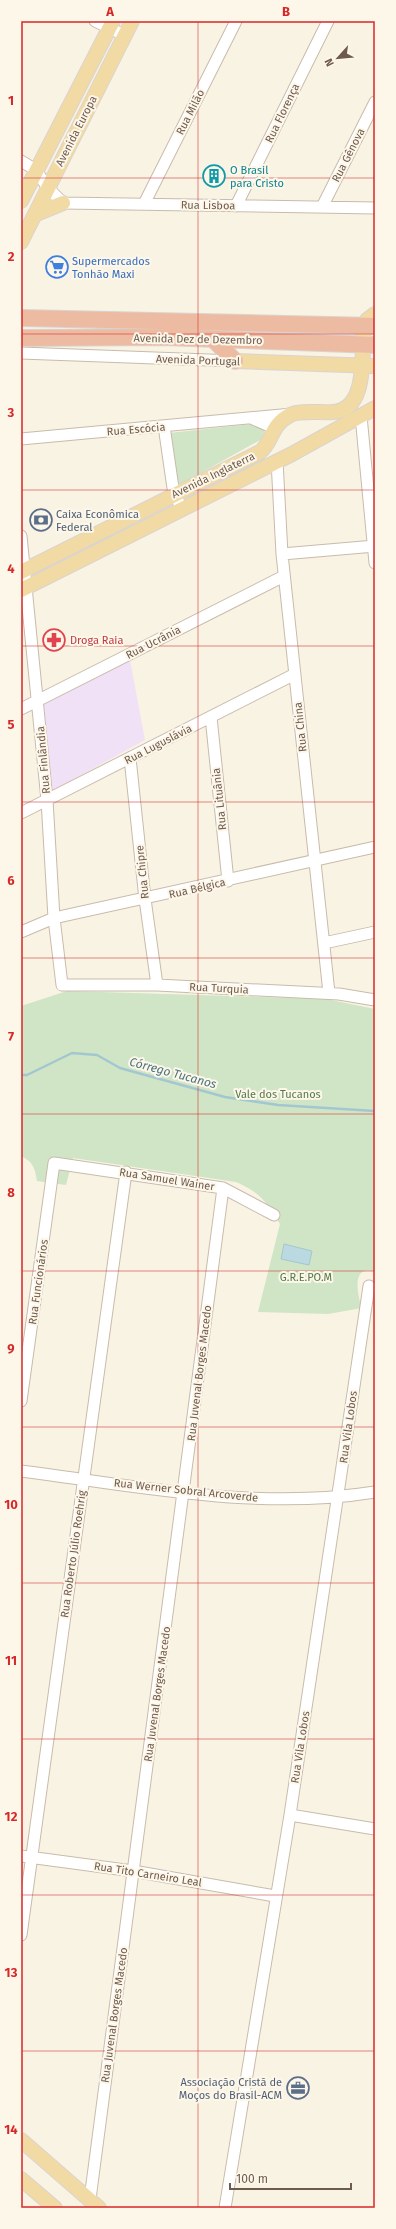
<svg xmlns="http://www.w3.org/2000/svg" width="396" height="2229" font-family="'Fira Sans',sans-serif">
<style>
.education{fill:#f0e1f6}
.green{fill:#d0e5c5}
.water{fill:#bbd9e0;stroke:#a3c7d1}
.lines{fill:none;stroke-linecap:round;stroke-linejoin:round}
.stream{stroke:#a3c7d1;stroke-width:2.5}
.minor-casing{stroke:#c9bbac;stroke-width:13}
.major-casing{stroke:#dad4d1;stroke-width:16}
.highway-casing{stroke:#dad4d1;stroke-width:18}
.minor{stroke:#fff;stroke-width:11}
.major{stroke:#f1daa4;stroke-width:14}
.highway{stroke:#edbba2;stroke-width:16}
.grid{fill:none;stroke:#d62828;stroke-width:1;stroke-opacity:0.55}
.labels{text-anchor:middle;stroke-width:4;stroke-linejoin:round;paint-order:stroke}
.street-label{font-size:11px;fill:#6f5b4d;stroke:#fdf7ea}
.culture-label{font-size:11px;fill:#0d838f;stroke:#fdf7ea;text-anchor:start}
.shop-label{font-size:11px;fill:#366cbe;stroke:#fdf7ea;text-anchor:start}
.service-label{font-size:11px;fill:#4e5e75;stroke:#fdf7ea;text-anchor:start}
.health-label{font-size:11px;fill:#be3a42;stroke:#fdf7ea;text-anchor:start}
.park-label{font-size:11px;fill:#547a49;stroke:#fdf7ea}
.water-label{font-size:12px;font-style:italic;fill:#497480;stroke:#fdf7ea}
.neatline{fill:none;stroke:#d62828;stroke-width:1.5}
.grid-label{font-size:13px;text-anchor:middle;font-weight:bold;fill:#d62828}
</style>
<rect width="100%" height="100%" fill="#f9f3e4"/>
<path class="education" d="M130 660 145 740 52 791 44 704Z"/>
<path class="green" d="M261 423 265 429 262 439 179 485 169 433Z
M67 991 326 999 375 1009V1272C350 1263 358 1297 362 1308L328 1314 258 1312 280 1224C267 1203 260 1192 236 1182L73 1158 66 1185 37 1181C35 1168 33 1162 21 1156V1006Z"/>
<path class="water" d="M284 1244 312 1251 309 1265 281 1259Z"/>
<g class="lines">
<path class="stream" d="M21 1075H27L72 1053 97 1055 120 1068 225 1097 278 1105 375 1111"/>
<g class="minor-casing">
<path id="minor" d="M95 21 124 35
M21 161 36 170 47 187 63 203 375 208
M144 204 236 21
M236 206 328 21
M322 207 375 102
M21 353 235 361
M361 416 375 563
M251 418 274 428
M164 426 173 488 181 508
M21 439 292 414
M277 461 282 554 329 993
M21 536 47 800 54 918 62 985H157L339 994 375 1000
M282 554 375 546
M21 709 284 576
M211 717 228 881
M130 758 145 899 157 985
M21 813 295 674
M21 932 54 918 375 847
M324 943 375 932
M21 1401 54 1163 223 1188 274 1215
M21 1471C138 1486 257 1511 375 1492
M290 1815 375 1829
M21 1856 133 1871 275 1896
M21 1935 126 1172
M90 2199 223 1188
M225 2208 290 1815 369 1286"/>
</g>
<g class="major-casing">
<path id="major" d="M21 201 113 21
M36 214 63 203
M21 242 132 21
M235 361 375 366
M21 572 260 452C273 442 270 425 290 415 299 410 322 413 333 412 369 410 361 352 364 326L367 320 375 314
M21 590 292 454 375 408
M21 2140 99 2208
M21 2179 55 2208"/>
</g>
<g class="highway-casing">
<path id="highway" d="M21 318 375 326
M21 338 164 337 375 345
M213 339 235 361"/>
</g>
<use href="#minor" class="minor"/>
<use href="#major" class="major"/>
<use href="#highway" class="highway"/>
</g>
<path class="grid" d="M198 21V2208M21 178H375M21 334H375M21 490H375M21 646H375M21 802H375M21 958H375M21 1114H375M21 1271H375M21 1427H375M21 1583H375M21 1739H375M21 1895H375M21 2051H375"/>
<defs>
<g id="building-ring" transform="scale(1.15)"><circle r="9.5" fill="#fdf7ea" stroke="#0f9aa8" stroke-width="1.5"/><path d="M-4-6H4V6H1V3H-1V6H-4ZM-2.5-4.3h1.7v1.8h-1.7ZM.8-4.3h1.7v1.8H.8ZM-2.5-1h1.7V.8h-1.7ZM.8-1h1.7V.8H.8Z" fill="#0f9aa8"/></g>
<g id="supermarket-ring" transform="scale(1.15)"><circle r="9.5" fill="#fdf7ea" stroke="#3f7fe0" stroke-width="1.5"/><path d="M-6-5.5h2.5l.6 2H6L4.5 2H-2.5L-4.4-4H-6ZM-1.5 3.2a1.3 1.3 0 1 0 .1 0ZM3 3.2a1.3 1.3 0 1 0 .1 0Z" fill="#3f7fe0"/></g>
<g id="bank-ring" transform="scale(1.15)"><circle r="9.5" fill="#fdf7ea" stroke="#5c6f8a" stroke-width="1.5"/><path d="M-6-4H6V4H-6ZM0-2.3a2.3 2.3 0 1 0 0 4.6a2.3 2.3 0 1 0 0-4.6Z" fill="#5c6f8a"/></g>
<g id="pharmacy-ring" transform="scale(1.15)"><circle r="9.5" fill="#fdf7ea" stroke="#e0444e" stroke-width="1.5"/><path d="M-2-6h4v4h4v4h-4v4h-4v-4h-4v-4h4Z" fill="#e0444e"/></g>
<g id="office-ring" transform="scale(1.15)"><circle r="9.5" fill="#fdf7ea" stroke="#5c6f8a" stroke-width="1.5"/><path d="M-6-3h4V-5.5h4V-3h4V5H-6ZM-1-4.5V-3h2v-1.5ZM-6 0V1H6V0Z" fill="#5c6f8a"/></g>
</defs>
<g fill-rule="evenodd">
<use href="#building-ring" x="214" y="176"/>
<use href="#supermarket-ring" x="57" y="267"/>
<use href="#bank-ring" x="41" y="520"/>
<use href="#pharmacy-ring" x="54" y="640"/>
<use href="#office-ring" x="298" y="2088"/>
</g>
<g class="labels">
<g class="street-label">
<text transform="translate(190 112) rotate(-63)" y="4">Rua Milão</text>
<text transform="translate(282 113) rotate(-64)" y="4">Rua Florença</text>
<text transform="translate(76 131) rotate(-63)" y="4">Avenida Europa</text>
<text transform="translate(348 155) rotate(-63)" y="4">Rua Gênova</text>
<text transform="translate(208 205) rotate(1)" y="4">Rua Lisboa</text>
<text transform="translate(198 339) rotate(1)" y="4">Avenida Dez de Dezembro</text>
<text transform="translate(198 360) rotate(2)" y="4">Avenida Portugal</text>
<text transform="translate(136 429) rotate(-5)" y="4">Rua Escócia</text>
<text transform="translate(213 475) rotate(-26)" y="4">Avenida Inglaterra</text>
<text transform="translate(153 642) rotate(-27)" y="4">Rua Ucrânia</text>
<text transform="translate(300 727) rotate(-96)" y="4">Rua China</text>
<text transform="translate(158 744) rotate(-27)" y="4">Rua Luguslávia</text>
<text transform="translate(43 760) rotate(-95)" y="4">Rua Finlândia</text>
<text transform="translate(219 799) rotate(-96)" y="4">Rua Lituânia</text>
<text transform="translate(142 872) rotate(-96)" y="4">Rua Chipre</text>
<text transform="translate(197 888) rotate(-13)" y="4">Rua Bélgica</text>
<text transform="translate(219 988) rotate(3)" y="4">Rua Turquia</text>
<text transform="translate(167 1179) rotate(9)" y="4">Rua Samuel Wainer</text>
<text transform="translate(38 1282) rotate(-82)" y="4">Rua Funcionários</text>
<text transform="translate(199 1373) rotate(-83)" y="4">Rua Juvenal Borges Macedo</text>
<text transform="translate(348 1427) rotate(-82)" y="4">Rua Vila Lobos</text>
<text transform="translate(186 1490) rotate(6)" y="4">Rua Werner Sobral Arcoverde</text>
<text transform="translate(73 1554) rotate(-82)" y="4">Rua Roberto Júlio Roehrig</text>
<text transform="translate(157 1694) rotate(-82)" y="4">Rua Juvenal Borges Macedo</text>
<text transform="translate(300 1747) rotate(-81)" y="4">Rua Vila Lobos</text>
<text transform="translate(148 1874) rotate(9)" y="4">Rua Tito Carneiro Leal</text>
<text transform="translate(114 2015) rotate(-82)" y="4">Rua Juvenal Borges Macedo</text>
</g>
<g class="culture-label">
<text x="230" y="174">O Brasil<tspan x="230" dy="13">para Cristo</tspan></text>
</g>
<g class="shop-label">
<text x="72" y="265">Supermercados<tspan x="72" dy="13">Tonhão Maxi</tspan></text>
</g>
<g class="service-label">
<text x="56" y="518">Caixa Econômica<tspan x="56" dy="13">Federal</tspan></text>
<text x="282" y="2086" text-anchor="end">Associação Cristã de<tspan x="282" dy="13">Moços do Brasil-ACM</tspan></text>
</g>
<g class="health-label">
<text x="70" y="644">Droga Raia</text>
</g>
<g class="park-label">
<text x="278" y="1098">Vale dos Tucanos</text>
<text x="306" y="1281">G.R.E.PO.M</text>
</g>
<g class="water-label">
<text transform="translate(173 1073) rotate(15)" y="4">Córrego Tucanos</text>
</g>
</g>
<rect width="396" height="2229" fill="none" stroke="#fdf7ea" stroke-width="44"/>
<g transform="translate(338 58) rotate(243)" stroke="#fdf7ea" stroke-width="3" paint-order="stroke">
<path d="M0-3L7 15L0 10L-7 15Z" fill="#6f5b4d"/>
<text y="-6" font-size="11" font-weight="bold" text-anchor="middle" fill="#6f5b4d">N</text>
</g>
<path d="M230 2183v6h121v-6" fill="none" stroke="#6f5b4d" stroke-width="2"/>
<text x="236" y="2183" font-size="12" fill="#6f5b4d" stroke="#fdf7ea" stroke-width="3" paint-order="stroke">100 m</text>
<rect x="22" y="22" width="352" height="2185" class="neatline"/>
<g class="grid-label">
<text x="110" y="16">A</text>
<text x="286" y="16">B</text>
<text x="11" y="105">1</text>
<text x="11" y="261">2</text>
<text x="11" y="417">3</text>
<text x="11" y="573">4</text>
<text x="11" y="729">5</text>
<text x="11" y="885">6</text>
<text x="11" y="1041">7</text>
<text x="11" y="1197">8</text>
<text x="11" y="1353">9</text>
<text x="11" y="1509">10</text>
<text x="11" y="1665">11</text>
<text x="11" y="1821">12</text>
<text x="11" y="1977">13</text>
<text x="11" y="2134">14</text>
</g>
</svg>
